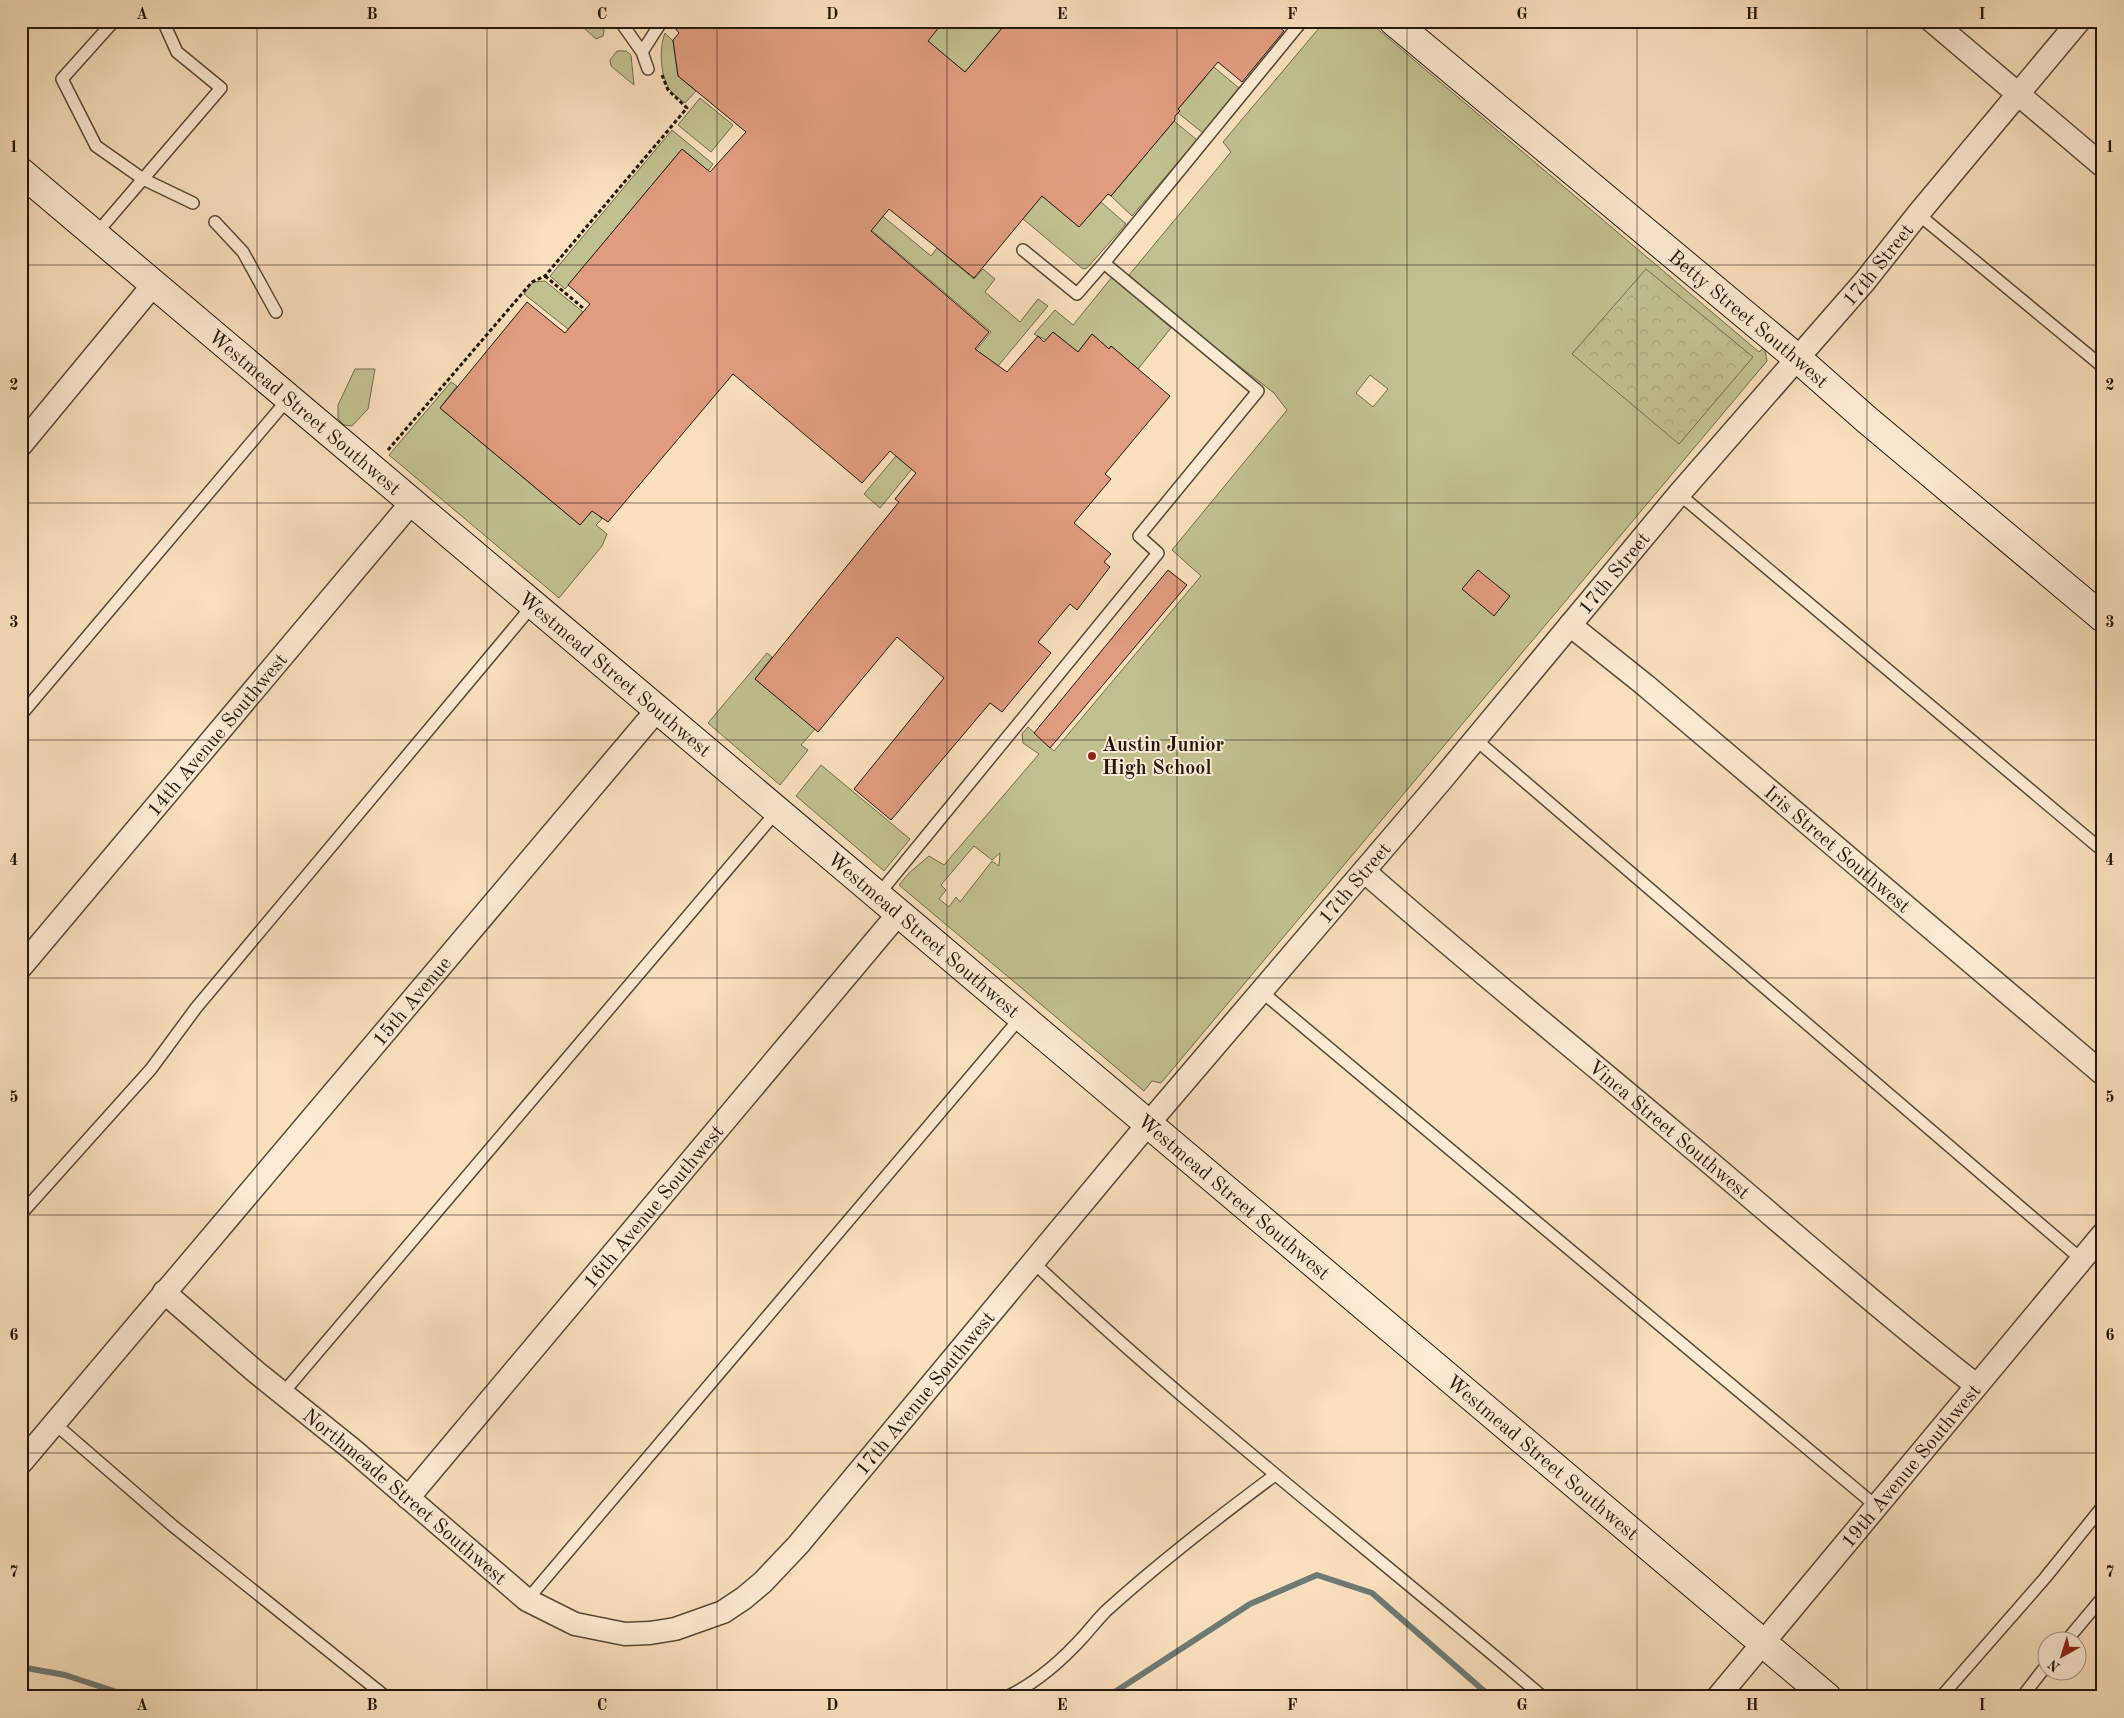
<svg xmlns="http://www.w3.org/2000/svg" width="2124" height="1718" font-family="'Old Standard TT',serif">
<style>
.grass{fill:#c1c18f;stroke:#706c4e;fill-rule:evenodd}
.park{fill:url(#park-crowns);stroke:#706c4e}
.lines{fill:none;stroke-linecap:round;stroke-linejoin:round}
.stream{stroke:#6d7a75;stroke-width:6}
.building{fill:#e09c7e;stroke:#20180e}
.lane-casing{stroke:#564a3a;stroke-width:14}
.street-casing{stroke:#564a3a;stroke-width:25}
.secondary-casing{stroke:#20180e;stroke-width:30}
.path{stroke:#20180e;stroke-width:3;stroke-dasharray:4 2.5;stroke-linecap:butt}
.lane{stroke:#fcebd4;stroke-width:11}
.street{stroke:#fcebd4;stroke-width:22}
.secondary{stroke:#fcebd4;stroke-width:28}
.grid{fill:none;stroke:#20180e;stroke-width:1;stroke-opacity:0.55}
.poi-dot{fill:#8f2418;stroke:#fcebd4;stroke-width:2}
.labels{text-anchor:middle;stroke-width:4;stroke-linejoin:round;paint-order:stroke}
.street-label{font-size:20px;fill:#20180e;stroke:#fcebd4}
.poi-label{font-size:20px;font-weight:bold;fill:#20180e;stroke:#fcebd4;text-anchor:start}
.neatline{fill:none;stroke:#20180e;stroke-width:2}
.grid-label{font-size:16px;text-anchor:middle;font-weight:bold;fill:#20180e}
</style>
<defs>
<pattern id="park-crowns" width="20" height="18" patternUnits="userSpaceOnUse" patternTransform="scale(1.25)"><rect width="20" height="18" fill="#c1c18f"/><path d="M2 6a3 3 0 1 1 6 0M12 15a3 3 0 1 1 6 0" fill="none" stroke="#a6a57a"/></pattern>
</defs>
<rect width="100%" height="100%" fill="#fae0bd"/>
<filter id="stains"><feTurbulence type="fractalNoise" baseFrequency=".004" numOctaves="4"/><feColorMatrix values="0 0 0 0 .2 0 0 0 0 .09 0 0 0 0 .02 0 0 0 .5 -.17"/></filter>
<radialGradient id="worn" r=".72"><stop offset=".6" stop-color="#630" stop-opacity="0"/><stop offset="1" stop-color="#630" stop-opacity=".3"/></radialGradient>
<path class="grass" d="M576 21H602L604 31 603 36 596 39Z
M904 21 940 26 944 21H957L962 26 966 21H1008L965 72Z
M1325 21H1368L1759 352 1764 347 1767 361 1161 1083 1152 1081 1144 1091 899 885 909 873 929 856 944 865 1039 754 1023 743 1022 734 1028 727 1054 751 1201 576 1172 550 1287 410 1274 393 1180 320 1129 275 1231 152 1223 142ZM1370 375 1388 389 1373 407 1356 393ZM974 846 992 860 1000 853 999 866 992 861 960 902 956 897 949 907 939 899 946 890 941 885Z
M665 33 673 41 678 76 696 91 685 103C680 99 674 95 670 90 660 76 659 48 665 33Z
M1185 43 1239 88 1203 133 1178 113V109L1205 78 1176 53Z
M617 51H626L631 55 634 85 611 66 610 60Z
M700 98 733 125 711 152 678 125Z
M950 118 1079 227 1101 202 1126 224 1087 268 1083 269 986 188Z
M1174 121 1197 140 1132 216 1111 196Z
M672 130 713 164 708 171 682 149 565 289 550 276Z
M874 209 931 256 937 248 974 279 983 269 995 279 985 292 1020 322 1038 299 1048 306 998 366 971 356 991 332 863 223Z
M1112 277 1171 328 1138 369 1111 346 1109 349 1092 334 1078 352 1053 332 1046 340 1034 334 1055 310 1073 325Z
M545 281 583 312 568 329 524 294 533 282Z
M355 369H375L368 409 352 426 344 425 338 419V405Z
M451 382 457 386 440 408 580 525 593 510 602 519 596 525 607 534 602 546 559 598 389 455Z
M896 456 912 469 880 508 864 494Z
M767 653 772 657 755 679 815 729 801 745 808 750 780 785 708 723Z
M821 765 910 839 884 871 796 796Z"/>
<path class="park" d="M1646 269 1753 357 1679 444 1572 354Z"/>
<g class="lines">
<path class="stream" d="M21 1667 65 1675 132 1697
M1107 1697 1250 1604 1317 1575 1372 1593 1491 1697"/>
</g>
<path class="building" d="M669 21H944L928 41 965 72 1008 21H1272L1284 31 1242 82 1218 62 1178 109 1180 111 1175 116V120L1111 196 1108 194 1079 227 1042 196 974 278 889 209 871 231 989 332 975 349 1007 372 1038 336 1044 342 1053 332 1078 352 1092 334 1109 349 1111 346 1170 396 1105 474 1111 479 1074 523 1111 554 1104 562 1110 567 1077 610 1070 604 1038 642 1051 653 1002 712 990 703 891 820 854 789 944 678 897 637 818 732 755 679 899 502 895 499 916 473 890 451 862 483 733 374 608 522 592 511 580 525 440 408 527 302 565 333 590 304 568 285 682 149 710 172 746 132 678 76 673 40 679 33Z
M1168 570 1187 585 1050 748 1034 733Z
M1478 570 1510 596 1494 616 1462 589Z"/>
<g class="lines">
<g class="lane-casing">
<path id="lane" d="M114 21 62 79 96 146 143 179 221 88 177 52 163 21
M620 21 642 52 648 69
M642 52 662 21
M1918 214 2103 367
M215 222 243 252 276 312
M95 235 143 179 193 203
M1023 250 1077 294 1104 263
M1679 494 2103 851
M21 715 288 399
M1475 739 2081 1259
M878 895 1158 553 1139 536 1258 391 1104 263 1302 21
M1262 992 1876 1506
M21 1214 151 1069 196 1008 533 605
M1033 1262C1196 1416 1373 1552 1543 1697
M283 1393 777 811
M54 1423 173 1526 386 1697
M527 1600 1021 1017
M2067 1640 2103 1597
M1006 1697C1035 1684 1062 1660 1083 1637 1091 1628 1098 1619 1106 1611 1160 1562 1217 1518 1275 1475
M1941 1697 2045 1578 2103 1506
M2022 1697 2046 1666"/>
</g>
<g class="street-casing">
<g id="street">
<path d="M1932 21 2103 166"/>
<path d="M21 445 154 284"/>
<path id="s1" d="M1570 625 1645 685 2103 1074"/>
<path id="s2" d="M1364 871C1466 961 1573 1047 1677 1135 1777 1218 1874 1306 1976 1385"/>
<path id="s3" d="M21 967 412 502"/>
<path id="s4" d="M164 1292 256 1372 353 1450 527 1600 575 1624 625 1634 650 1633 675 1629 723 1612 744 1598 763 1582 798 1545 1148 1124 1439 783 1679 494 1865 281 1918 214 2079 21"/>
<path id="s5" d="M21 1463 657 710"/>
<path id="s6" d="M408 1498 899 913"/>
<path id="s7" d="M1718 1697 2103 1234"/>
</g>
</g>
<g class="secondary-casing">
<g id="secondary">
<path id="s8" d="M1393 21 1797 358 1866 419 2103 618"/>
<path id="s9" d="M21 172 1827 1697"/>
</g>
</g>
<path class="path" d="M545 276 583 308
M388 450 532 282 545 276 687 108 668 90 662 75"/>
<use href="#lane" class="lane"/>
<use href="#street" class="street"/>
<use href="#secondary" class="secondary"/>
</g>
<path class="grid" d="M257 21V1697M487 21V1697M717 21V1697M947 21V1697M1177 21V1697M1407 21V1697M1637 21V1697M1867 21V1697M21 265H2103M21 503H2103M21 740H2103M21 978H2103M21 1215H2103M21 1453H2103"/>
<circle class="poi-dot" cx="1092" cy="756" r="5"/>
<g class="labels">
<g class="street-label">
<text dy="7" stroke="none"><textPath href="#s4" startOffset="2458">17th Street</textPath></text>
<text dy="7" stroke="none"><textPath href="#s8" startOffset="464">Betty Street Southwest</textPath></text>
<text dy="7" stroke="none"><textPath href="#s9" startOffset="372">Westmead Street Southwest</textPath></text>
<text dy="7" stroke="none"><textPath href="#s4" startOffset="2052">17th Street</textPath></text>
<text dy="7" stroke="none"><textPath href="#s9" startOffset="778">Westmead Street Southwest</textPath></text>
<text dy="7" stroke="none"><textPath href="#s3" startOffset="304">14th Avenue Southwest</textPath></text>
<text dy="7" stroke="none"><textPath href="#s1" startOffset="349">Iris Street Southwest</textPath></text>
<text dy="7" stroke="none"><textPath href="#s4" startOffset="1648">17th Street</textPath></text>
<text dy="7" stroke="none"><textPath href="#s9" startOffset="1182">Westmead Street Southwest</textPath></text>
<text dy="7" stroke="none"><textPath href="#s5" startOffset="605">15th Avenue</textPath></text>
<text dy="7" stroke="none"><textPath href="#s2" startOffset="400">Vinca Street Southwest</textPath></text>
<text dy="7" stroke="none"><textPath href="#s9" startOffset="1588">Westmead Street Southwest</textPath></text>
<text dy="7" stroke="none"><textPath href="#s6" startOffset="381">16th Avenue Southwest</textPath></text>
<text dy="7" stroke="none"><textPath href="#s4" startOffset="981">17th Avenue Southwest</textPath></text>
<text dy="7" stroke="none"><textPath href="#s9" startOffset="1992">Westmead Street Southwest</textPath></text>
<text dy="7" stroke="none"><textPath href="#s7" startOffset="301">19th Avenue Southwest</textPath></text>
<text dy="7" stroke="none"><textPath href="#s4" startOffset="316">Northmeade Street Southwest</textPath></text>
</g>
<g class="poi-label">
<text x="1102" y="751">Austin Junior<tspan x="1102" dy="23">High School</tspan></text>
</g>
</g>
<rect width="2124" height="1718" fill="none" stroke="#fae0bd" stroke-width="55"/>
<g transform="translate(2062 1656) rotate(219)"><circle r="24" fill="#fcebd4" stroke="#a49785"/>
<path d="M0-4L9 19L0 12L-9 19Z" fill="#8f2418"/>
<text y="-8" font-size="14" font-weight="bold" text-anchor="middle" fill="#20180e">N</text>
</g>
<rect x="28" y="28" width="2068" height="1662" class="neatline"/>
<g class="grid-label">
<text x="142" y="19">A</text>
<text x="372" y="19">B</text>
<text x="602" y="19">C</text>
<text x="832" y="19">D</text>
<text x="1062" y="19">E</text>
<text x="1292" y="19">F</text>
<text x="1522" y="19">G</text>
<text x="1752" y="19">H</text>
<text x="1982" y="19">I</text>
<text x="14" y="152">1</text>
<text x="2110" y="152">1</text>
<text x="14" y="390">2</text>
<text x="2110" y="390">2</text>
<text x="14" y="627">3</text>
<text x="2110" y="627">3</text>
<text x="14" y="865">4</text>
<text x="2110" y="865">4</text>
<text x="14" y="1102">5</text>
<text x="2110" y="1102">5</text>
<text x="14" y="1340">6</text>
<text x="2110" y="1340">6</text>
<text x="14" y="1577">7</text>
<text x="2110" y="1577">7</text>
<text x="142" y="1710">A</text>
<text x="372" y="1710">B</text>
<text x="602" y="1710">C</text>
<text x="832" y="1710">D</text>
<text x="1062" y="1710">E</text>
<text x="1292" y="1710">F</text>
<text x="1522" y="1710">G</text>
<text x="1752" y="1710">H</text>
<text x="1982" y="1710">I</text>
</g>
<rect width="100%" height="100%" filter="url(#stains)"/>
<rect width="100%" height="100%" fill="url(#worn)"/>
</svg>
